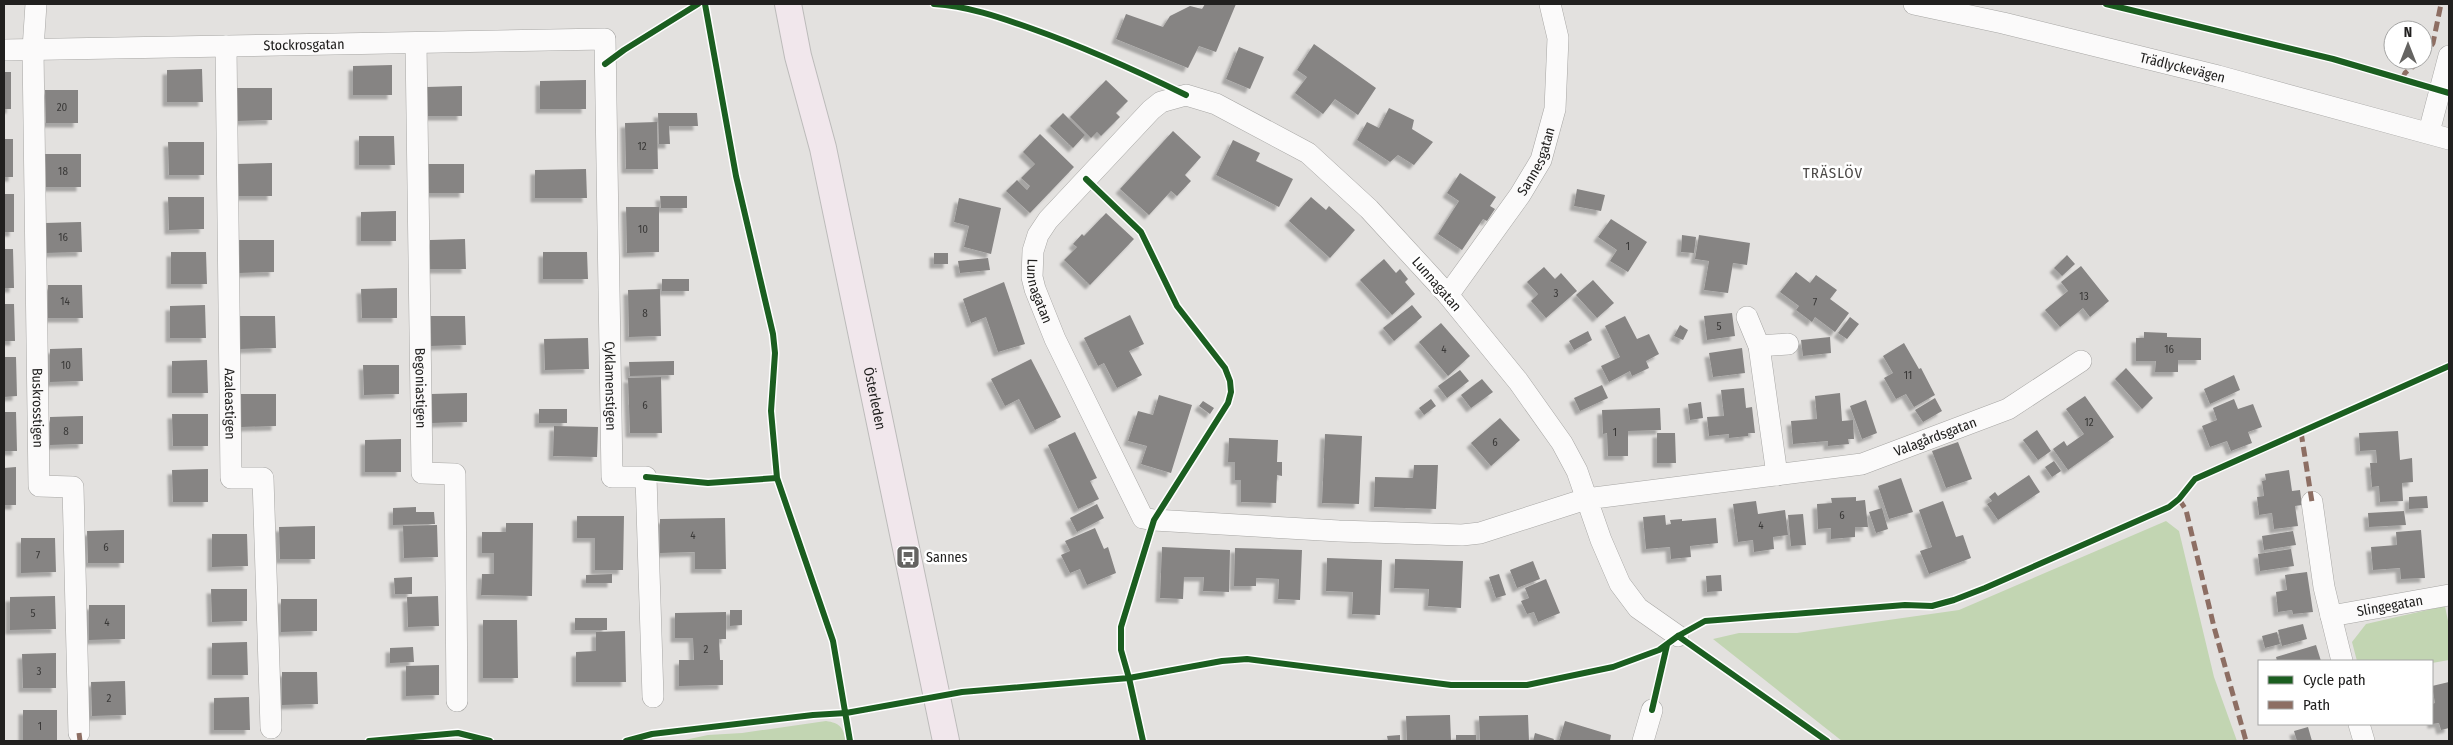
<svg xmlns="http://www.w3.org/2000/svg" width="2453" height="745" font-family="'Fira Sans Condensed',sans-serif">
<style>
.green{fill:#c2d5b2}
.building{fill:#868483;filter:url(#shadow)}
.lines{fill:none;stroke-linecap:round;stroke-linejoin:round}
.minor-casing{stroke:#a7a6a4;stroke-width:22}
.major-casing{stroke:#bcbbba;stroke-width:28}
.minor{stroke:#fbfafa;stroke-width:21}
.major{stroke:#f1e7ec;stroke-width:26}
.quiet{stroke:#8d6e63;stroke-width:5;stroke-dasharray:10 5;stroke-linecap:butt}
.cycleway-casing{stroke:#fff;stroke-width:9}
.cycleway{stroke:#1b5e20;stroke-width:6}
.labels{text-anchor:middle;stroke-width:5;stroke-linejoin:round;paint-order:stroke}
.number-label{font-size:11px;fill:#3a3938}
.street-label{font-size:14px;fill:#21201f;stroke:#fff}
.poi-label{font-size:14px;fill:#21201f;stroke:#fff;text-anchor:start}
.neighbourhood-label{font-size:15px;letter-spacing:1px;fill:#4c4947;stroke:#fff}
</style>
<defs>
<filter id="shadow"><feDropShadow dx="-4.5" dy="4.5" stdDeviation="1" flood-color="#0004"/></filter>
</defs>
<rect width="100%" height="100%" fill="#e3e1df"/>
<path class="green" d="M2166 521 2179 531 2214 677 2237 741H1842L1713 639 1739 633H1797L1959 610Z
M2445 606 2449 626V660L2432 663V661H2357L2352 642 2366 624Z
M826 721C840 723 843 727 846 741H680L708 735 742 733Z"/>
<path class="building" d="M1205 4H1236L1216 52 1199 46 1188 68 1116 39 1126 14 1163 27 1170 16 1190 6 1202 9Z
M1314 44 1376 88 1358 115 1335 99 1323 114 1295 93 1307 77 1297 70Z
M1239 47 1264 57 1250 89 1226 79Z
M392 65V95H353V66Z
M202 69 203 102H167V70Z
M4 72H11V109H4Z
M586 80V109H540V81Z
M1106 80 1128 101 1116 113 1120 117 1101 136 1097 132 1091 138 1070 117Z
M462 86V116H427L426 87Z
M236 88H272V120L237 121Z
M45 90H78V123H46Z
M1389 108 1414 120 1412 129 1433 142 1414 165 1398 155 1390 162 1357 140 1367 122 1379 128Z
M658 113H697L698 126H669L670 144H659Z
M1063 113 1085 135 1073 148 1050 126Z
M657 122 658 169H626L625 123Z
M1173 131 1201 157 1185 175 1191 181 1177 196 1171 191 1149 215 1120 189Z
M1040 134 1074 167 1030 213 1006 191 1017 180 1027 190 1030 186 1021 178 1035 164 1023 152Z
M359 136H394L395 165H359Z
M4 139H13V177H4Z
M1233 140 1260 153 1256 161 1293 179 1279 207 1216 175Z
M168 142H204V175H169Z
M45 154H81V187H46Z
M272 163V196H237L236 164Z
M428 164H464V193H429Z
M586 169 587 198H535V170Z
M1460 173 1496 197 1490 206 1495 209 1487 221 1483 219 1462 250 1438 234 1459 201 1447 193Z
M1577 189 1605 195 1601 211 1574 206Z
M4 194H14V232H4Z
M660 196H687V208H661Z
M168 197H204V229L169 230Z
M1311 197 1326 210 1329 206 1355 230 1330 258 1289 221Z
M959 198 1001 208 991 254 964 247 969 226 954 222Z
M626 207H659V252L627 253Z
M396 211V241H361V212Z
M1106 213 1134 239 1090 285 1064 260 1077 247 1073 244 1082 234 1084 236Z
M1611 219 1647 242 1628 272 1610 261 1617 250 1598 237Z
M81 222 82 252 45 253V223Z
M1682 235 1696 237 1694 253 1681 252Z
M1699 235 1750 243 1747 265 1733 263 1728 293 1704 290 1709 261 1695 259Z
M465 239 466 269H430V240Z
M238 240H274V272L238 273Z
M4 249H13L14 288H4Z
M171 252H206L207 284H171Z
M543 252H587L588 279H543Z
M934 253H948V264H934Z
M2067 255 2075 264 2062 276 2054 268Z
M988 258 990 270 960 273 958 261Z
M1384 259 1396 273 1400 269 1408 279 1405 282 1415 294 1392 315 1360 280Z
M2081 266 2109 301 2090 317 2083 308 2060 327 2045 310 2068 291 2061 282Z
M1544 267 1555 279 1561 273 1577 291 1546 318 1531 301 1538 294 1527 282Z
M1796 272 1810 283 1816 275 1837 290 1830 299 1849 313 1835 332 1815 317 1812 322 1796 310 1799 306 1780 292Z
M662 279H689V291H662Z
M1593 280 1614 303 1597 318 1576 295Z
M1004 282 1025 344 998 352 986 317 971 323 963 299Z
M48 285H82L83 318H48Z
M397 288V318H362L361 289Z
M660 289 661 336 629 337 628 290Z
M4 304H14L15 341H4Z
M205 305 206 338H170V306Z
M1412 305 1422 317 1394 341 1383 328Z
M1732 313 1735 336 1707 340 1704 316Z
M1130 315 1144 344 1129 351 1142 375 1117 388 1104 363 1098 366 1084 338Z
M240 316H275L276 348 240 349Z
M430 316H465L466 345 430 346Z
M1625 316 1637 339 1649 334 1659 354 1646 361 1649 368 1632 376 1630 371 1609 382 1601 366 1620 357 1605 326Z
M1850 317 1859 324 1847 339 1838 333Z
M1441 323 1470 356 1448 376 1419 342Z
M1680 325 1688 330 1683 340 1674 336Z
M1588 331 1592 340 1574 350 1569 341Z
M2144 332 2167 333V337L2201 338V360H2178V372H2155L2156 361H2136V338H2144Z
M1830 337 1831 353 1803 356 1801 340Z
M588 338 589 369 545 370 544 339Z
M1904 343 1919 369 1921 368 1935 395 1914 407 1906 394 1896 399 1884 378 1893 373 1883 356Z
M82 348 83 381 50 382V349Z
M1742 348 1745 373 1713 377 1709 353Z
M4 357H16L17 396 4 397Z
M1031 359 1061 417 1035 430 1019 399 1005 406 991 379Z
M207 360 208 393H172V361Z
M674 361V375L630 376 629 362Z
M363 365H399V394L364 395Z
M2126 368 2153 398 2142 409 2115 379Z
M1460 370 1469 381 1447 398 1438 386Z
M2234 375 2240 390 2210 404 2204 389Z
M661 377 662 433H630L628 378Z
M1482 379 1493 392 1471 408 1461 395Z
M1602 385 1608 398 1580 411 1574 398Z
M1744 388 1746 408 1752 407 1755 433H1748V436L1729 438V434L1709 436 1707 417 1724 416 1721 390Z
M467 393V422L432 423 431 394Z
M1840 393 1842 421 1853 420 1854 439H1848L1849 444 1828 446V441L1793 444 1791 421 1817 419 1815 396Z
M240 394H276V426L241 427Z
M1159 395 1192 405 1171 473 1141 464 1147 446 1128 441 1138 411 1153 415Z
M2085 396 2114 437 2068 470 2053 449 2064 441 2067 446 2084 434 2066 409Z
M1935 398 1942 411 1923 422 1915 410Z
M1431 399 1436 406 1424 415 1419 408Z
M2234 399 2238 409 2253 404 2262 427 2248 432 2252 443 2231 451 2227 441 2210 447 2202 426 2217 420 2213 408Z
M1866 400 1877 433 1862 439 1850 406Z
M1203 401 1214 408 1210 414 1199 406Z
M1701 402 1703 418 1690 420 1688 404Z
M1660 408 1661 430 1628 431V456H1608L1607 433 1603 434 1602 410Z
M539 409H567V423H539Z
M4 412H16L17 451H4Z
M172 414H208V446H173Z
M83 416V444L50 445V417Z
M1500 418 1520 440 1491 466 1471 443Z
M554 426 598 427 597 457 553 456Z
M2037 430 2051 451 2038 460 2023 440Z
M2398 431 2400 460 2412 458 2413 482 2402 483 2403 501 2380 502 2379 486 2372 487 2370 463H2377L2376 450 2360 451 2359 433Z
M1075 432 1097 478 1090 481 1099 499 1078 509 1048 445Z
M1657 433H1675L1676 463H1657Z
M1325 434 1362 436 1359 504 1322 503Z
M1229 438 1278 440 1277 462H1282V476L1277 475 1276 503 1241 502V480H1235V462H1228Z
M401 439V472H365V440Z
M1958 442 1972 479 1946 488 1932 451Z
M2054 461 2061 471 2052 477 2045 467Z
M1414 465H1438L1436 509 1374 507 1375 477 1413 478Z
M16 467V505H4V468Z
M208 469V502H173L172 470Z
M2289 470 2292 491 2300 490 2302 505 2295 506 2298 526 2274 529 2272 513 2259 515 2257 497 2264 496 2262 481 2266 480 2265 474Z
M2029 475 2040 492 1998 520 1987 504 1992 501 1989 497 1995 492 1998 496Z
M1901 478 1913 512 1889 519 1878 486Z
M2427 496 2428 508 2409 509V497Z
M1856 497V501L1865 500 1868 527H1855V537L1831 539V528L1818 529 1817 504 1832 503 1831 498Z
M1756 501 1758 514 1785 510 1788 535 1773 537 1774 549 1754 552 1753 540 1738 542 1733 504Z
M1943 501 1956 537 1963 535 1971 558 1929 574 1920 551 1932 547 1919 510Z
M1097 504 1104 518 1077 532 1070 518Z
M416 507V512H434L435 524 393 525V508Z
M1882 508 1888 529 1876 533 1869 512Z
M2404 511 2406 525 2369 527 2368 513Z
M1803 514 1806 545 1791 546 1788 515Z
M1665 515 1666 525 1671 524 1670 520 1682 519V521L1716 518 1718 543 1690 546 1691 557 1671 559 1670 547 1646 549 1643 517Z
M577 516H624L623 570H595V538H577Z
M725 518 726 569H695V552L660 553V519Z
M506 523H533L532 596 481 595 482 574H494V553H482V532H506Z
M437 525 438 557 404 558 403 526Z
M315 526V559H280L279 527Z
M1095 528 1104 549 1108 547 1116 573 1087 585 1080 569 1070 573 1061 555 1070 551 1065 541Z
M124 530V563H88L87 531Z
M2421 530 2425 578 2401 579 2400 568 2373 570 2371 547 2397 545 2396 532Z
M2293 531 2296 545 2264 550 2262 536Z
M212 534H247L248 566 212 567Z
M21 538H55L56 572 21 573Z
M1162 547 1230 550 1229 592 1203 591 1204 577H1184L1183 599 1160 598Z
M1235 548 1302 550 1300 600 1278 599 1279 579 1256 578V586H1234Z
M2291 549 2294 566 2260 571 2258 554Z
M1327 558 1382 560 1380 615 1352 614 1353 592 1326 591Z
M1395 559 1463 561 1461 608 1428 606 1429 589 1394 588Z
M1533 561 1540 579 1517 588 1510 570Z
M2307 572 2313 612 2293 614 2292 610 2278 612 2276 592 2287 590 2285 575Z
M612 574V583H586V575Z
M1499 574 1506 595 1496 598 1489 577Z
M1721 575 1722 591 1707 592 1706 576Z
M412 577V594H395L394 578Z
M1546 579 1560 613 1538 622 1534 612 1527 614 1521 601 1529 598 1525 588Z
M211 589H247V621L212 622Z
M55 596 56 629 10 630V597Z
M438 596 439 626 408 627 407 597Z
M281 599H317V631L281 632Z
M89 605H125V639L89 640Z
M730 610H742V625L730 626Z
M726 612V639H719L720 660H723V685L679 686V660H694L693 638H675V613Z
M575 618H607V630H575Z
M483 620H517L518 678H483Z
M2303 624 2307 639 2282 646 2278 630Z
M625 631 626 682H576V652L596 651V632Z
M2277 632 2280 644 2265 648 2262 636Z
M247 642 248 675H212V643Z
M2316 645 2321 661H2277L2276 657Z
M413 647 414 662 390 663V648Z
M56 653V688H23L22 654Z
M439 665V695L406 696V666Z
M282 672H317L318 704 282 705Z
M125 681 126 715 92 716 91 682Z
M2449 682V728L2441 730 2439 723 2432 724V704L2435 703 2432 686Z
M249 697 250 730H214V698Z
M23 710H57V741H23Z
M1450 715 1451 741H1407L1406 716Z
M1528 715 1529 741H1480L1479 716Z
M1565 721 1611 735 1610 741H1559Z
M2308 727 2312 741H2297L2294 731Z
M1535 733 1554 739 1553 741H1533Z
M1400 735V741H1388L1387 736Z
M1456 735H1476V741H1456Z"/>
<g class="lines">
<g class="minor-casing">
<g id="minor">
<path id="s1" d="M36 4 33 49 39 486 73 487 79 733"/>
<path id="s2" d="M1914 4 2003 23 2218 76 2449 139"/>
<path id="s3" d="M416 43 422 473 455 474 457 701"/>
<path id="s4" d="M226 46 231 478H263L271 728"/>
<path id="s5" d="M4 50 605 39 612 477H646L653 697"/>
<path d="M2429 132 2449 56"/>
<path id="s6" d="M1448 295 1520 195 1541 160 1555 109 1558 38 1550 4"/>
<path d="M1747 317 1759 346 1777 475"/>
<path d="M1759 346 1788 344"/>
<path d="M2312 502 2324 587 2331 616"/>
<path id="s7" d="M1678 636 1638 608 1620 584 1601 540 1577 471 1562 443 1518 381 1448 295 1369 209 1308 153 1216 104 1186 95 1161 102 1151 110 1048 220 1038 235 1033 251 1032 277 1035 289 1055 339 1143 518 1154 520 1339 531 1462 535 1480 533 1586 499 1862 464 2008 409 2081 361"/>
<path id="s8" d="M2342 661 2331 616 2449 595"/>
<path d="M2359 724 2364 741"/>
<path d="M1643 741 1652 710"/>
</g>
</g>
<g class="major-casing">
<g id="major">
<path id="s9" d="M788 4 798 56 823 148 946 741"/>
</g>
</g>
<use href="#minor" class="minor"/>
<use href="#major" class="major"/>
<path class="quiet" d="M2423 58 2433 43 2441 4
M2402 79 2405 73 2421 60
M2301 432 2312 502
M2179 499 2186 510 2214 627 2246 741
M79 733 80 741"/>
<g class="cycleway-casing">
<path id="cycleway" d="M705 4 736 176 773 334 775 353 771 411 777 478 833 641 850 741
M934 4C967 6 999 17 1030 28 1084 47 1135 70 1186 95
M2106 4 2333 59 2449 93
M605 64 624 50 698 4
M1086 179 1141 232 1177 306 1225 368 1230 381 1231 392 1228 403 1154 520 1121 627V650L1129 678 1143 741
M646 477 708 483 777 478
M1678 636 1827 741
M1652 710 1667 645
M369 741 458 733 490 741
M626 741 652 734 813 715 846 713 962 692 1129 678 1222 661 1247 659 1451 685H1527L1613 667 1659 650 1678 636 1705 621 1905 605 1932 606 1954 600 1985 588 2169 507 2179 499 2195 479 2449 366"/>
</g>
<use href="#cycleway" class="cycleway"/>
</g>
<defs>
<g id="bus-square" transform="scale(1.25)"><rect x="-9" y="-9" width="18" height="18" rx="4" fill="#656462" stroke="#fff"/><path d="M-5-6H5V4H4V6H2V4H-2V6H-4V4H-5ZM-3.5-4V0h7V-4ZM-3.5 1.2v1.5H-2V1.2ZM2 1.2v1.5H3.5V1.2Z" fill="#fff"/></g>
</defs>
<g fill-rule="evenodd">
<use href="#bus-square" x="908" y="557"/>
</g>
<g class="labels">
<g class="number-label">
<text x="62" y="111">20</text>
<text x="642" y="150">12</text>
<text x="63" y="175">18</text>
<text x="643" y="233">10</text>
<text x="63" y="241">16</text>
<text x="1628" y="250">1</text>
<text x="1556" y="297">3</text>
<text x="2084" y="300">13</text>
<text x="65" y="305">14</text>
<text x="1815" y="306">7</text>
<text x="645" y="317">8</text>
<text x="1719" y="330">5</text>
<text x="1444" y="353">4</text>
<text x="2169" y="353">16</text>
<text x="66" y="369">10</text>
<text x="1908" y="379">11</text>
<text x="645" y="409">6</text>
<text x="2089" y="426">12</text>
<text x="66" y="435">8</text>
<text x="1615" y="436">1</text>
<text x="1495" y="446">6</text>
<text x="1842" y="519">6</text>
<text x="1761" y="529">4</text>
<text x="693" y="539">4</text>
<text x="106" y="551">6</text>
<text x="38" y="559">7</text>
<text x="33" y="617">5</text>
<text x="107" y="626">4</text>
<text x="706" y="653">2</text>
<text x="39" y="675">3</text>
<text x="109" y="702">2</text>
<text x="40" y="730">1</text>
</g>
<g class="street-label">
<text dy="5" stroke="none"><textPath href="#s5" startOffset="300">Stockrosgatan</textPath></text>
<text dy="5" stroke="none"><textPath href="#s2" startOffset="276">Trädlyckevägen</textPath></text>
<text dy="5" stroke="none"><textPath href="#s6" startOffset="161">Sannesgatan</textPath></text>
<text transform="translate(1437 284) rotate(49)" y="5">Lunnagatan</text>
<text dy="5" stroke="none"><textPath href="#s7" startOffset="1019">Lunnagatan</textPath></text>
<text dy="5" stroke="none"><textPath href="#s5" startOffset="948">Cyklamenstigen</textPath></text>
<text dy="5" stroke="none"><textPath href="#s3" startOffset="345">Begoniastigen</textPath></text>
<text dy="5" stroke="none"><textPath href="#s9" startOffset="404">Österleden</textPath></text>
<text dy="5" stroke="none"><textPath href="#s4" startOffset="358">Azaleastigen</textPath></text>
<text dy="5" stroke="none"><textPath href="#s1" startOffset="404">Buskrosstigen</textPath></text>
<text dy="5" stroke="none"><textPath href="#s7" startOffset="2075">Valagårdsgatan</textPath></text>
<text dy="5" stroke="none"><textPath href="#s8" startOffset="106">Slingegatan</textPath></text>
</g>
<g class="poi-label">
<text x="926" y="562">Sannes</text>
</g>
<g class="neighbourhood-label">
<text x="1833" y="178">TRÄSLÖV</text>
</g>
</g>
<rect width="2453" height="745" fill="none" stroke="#21201f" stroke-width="10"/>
<rect x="2258" y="660" width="175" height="65" fill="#ffffff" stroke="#a6a6a5"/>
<rect x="2268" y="676" width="25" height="8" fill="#1b5e20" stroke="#a6a6a5"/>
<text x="2303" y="685" font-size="15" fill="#21201f">Cycle path</text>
<rect x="2268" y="701" width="25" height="8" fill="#8d6e63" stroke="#a6a6a5"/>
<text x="2303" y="710" font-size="15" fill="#21201f">Path</text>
<g transform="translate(2408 45)"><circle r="24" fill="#ffffff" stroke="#a6a6a5"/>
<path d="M0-4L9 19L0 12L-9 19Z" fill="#656462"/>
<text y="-8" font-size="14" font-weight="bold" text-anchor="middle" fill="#21201f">N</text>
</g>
</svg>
